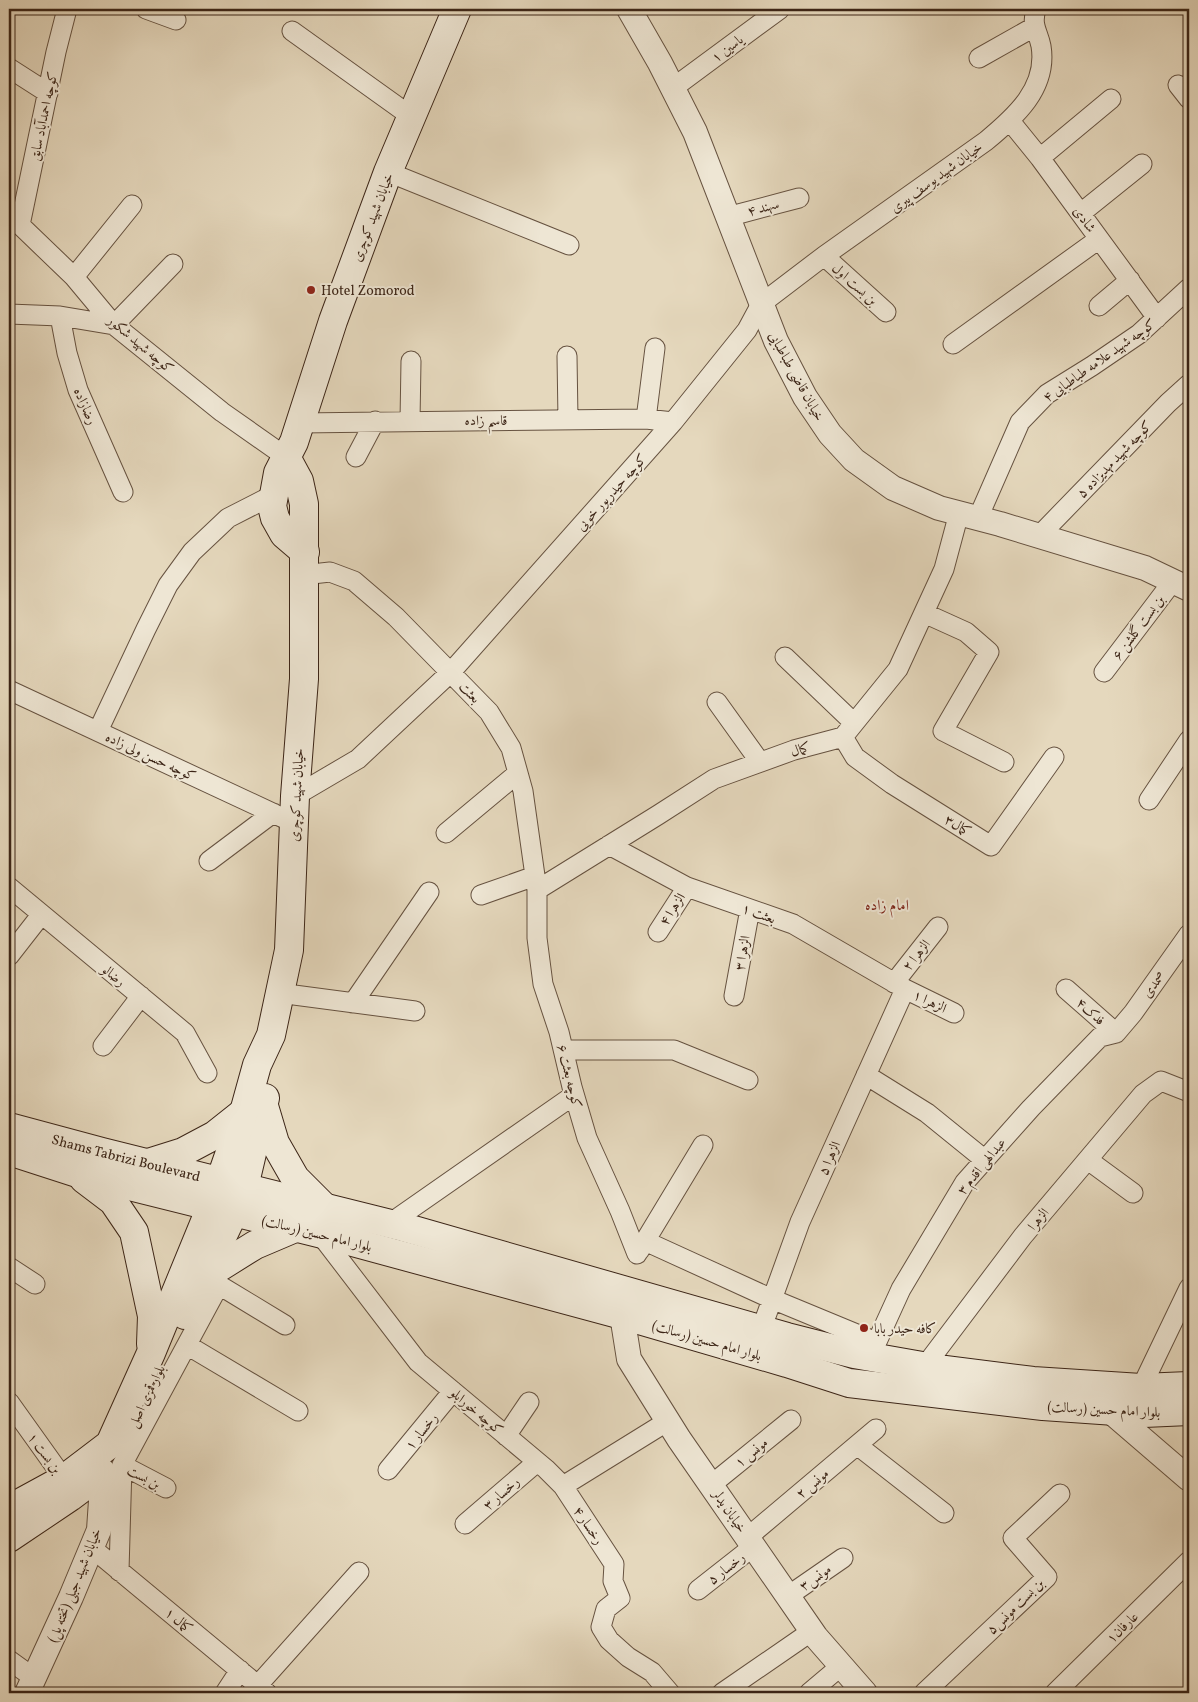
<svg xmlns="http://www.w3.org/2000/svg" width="1198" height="1702" font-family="Vollkorn,Amiri,serif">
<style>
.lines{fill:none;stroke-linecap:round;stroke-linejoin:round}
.minor-casing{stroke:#665240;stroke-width:21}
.tertiary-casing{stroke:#665240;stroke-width:26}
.secondary-casing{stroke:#3c2517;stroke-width:30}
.minor{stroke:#eee6d4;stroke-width:19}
.tertiary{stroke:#eee6d4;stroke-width:24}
.secondary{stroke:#eee6d4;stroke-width:28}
.poi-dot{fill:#8f2418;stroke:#eee6d4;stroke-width:2}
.labels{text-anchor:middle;stroke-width:4;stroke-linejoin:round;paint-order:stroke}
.street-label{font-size:14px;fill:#3c2517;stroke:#eee6d4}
.poi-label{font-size:14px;fill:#3c2517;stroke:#eee6d4;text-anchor:start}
.neighbourhood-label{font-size:15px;fill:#7a1f14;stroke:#eee6d4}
</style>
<rect width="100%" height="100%" fill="#e5d8bd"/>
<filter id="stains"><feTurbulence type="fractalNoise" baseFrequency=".004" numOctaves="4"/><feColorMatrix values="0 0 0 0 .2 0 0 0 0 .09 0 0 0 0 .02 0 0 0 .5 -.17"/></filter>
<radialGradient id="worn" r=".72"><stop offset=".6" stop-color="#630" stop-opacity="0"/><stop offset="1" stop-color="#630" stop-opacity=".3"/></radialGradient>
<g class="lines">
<g class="minor-casing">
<path id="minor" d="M146 9 176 20
M292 31 412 117
M979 58 1034 27
M9 68 48 93
M1178 85 1189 99
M673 88 780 9
M1010 121 1040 158 1157 318
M1040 158 1111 99
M388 172 569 245
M1081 213 1142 164
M9 217 20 225 74 277 114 325 222 412 286 457
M727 217 799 198
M20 225 56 52 67 9
M824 256 886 312
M74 277 132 205
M1099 306 1130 280
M9 314 60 316 114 325 173 264
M60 316 67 353 78 390 123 492
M953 344 1099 239
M567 356 568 419
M646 419 655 348
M410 421 411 361
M299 423 646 419 673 422
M356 457 375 421
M978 518 1020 422 1047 394 1092 366 1139 334 1189 288
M1039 536 1168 403 1189 384
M303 575 330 572 354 581 396 617 489 712 511 748 523 791 537 890V938L543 984 559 1032 572 1087 587 1138 620 1211 637 1254
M924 613 966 632 989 652 943 731 1004 762
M785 657 854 723
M1104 672 1173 581
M9 690 294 823
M717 702 760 762
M98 731 146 629 168 585 192 552 228 518 273 495
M843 737 855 757 892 784 991 846 1054 757
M295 796 358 759 451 672 673 422 747 330 761 304 824 256 986 141C1015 117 1048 88 1041 46 1038 31 1031 26 1036 9
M1149 800 1189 740
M446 833 518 773
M609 845 687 887 793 924 905 989 954 1013
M209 861 273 813
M9 887 185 1033 207 1073
M537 890 658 815 714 779 794 750 843 737 898 669 944 569 959 513
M481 895 535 876
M658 932 687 887
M9 956 41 915
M894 983 938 927
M1066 989 1116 1033
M279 993 415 1011
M734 996 750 909
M353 1003 429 892
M1116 1033 1133 1013 1189 934
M103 1046 141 996
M564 1050H674L748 1080
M866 1075 927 1113 985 1160
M1088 1160 1133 1193
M389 1224 574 1095
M320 1234 418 1362 546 1469 563 1486 668 1421
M645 1241 772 1299 876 1342
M639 1251 703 1145
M9 1267 35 1284
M761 1330 800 1222 905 989
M187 1345 298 1411
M870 1357 901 1289 965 1182 1031 1108 1100 1037 1116 1033
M925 1366 1023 1236 1143 1094 1161 1081 1189 1092
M1141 1388 1189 1288
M9 1402 64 1479
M506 1436 529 1402
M857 1445 944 1513
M122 1465 166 1488
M388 1470 453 1391
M711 1485 791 1420
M563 1486 614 1564 613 1581 620 1598 606 1609 601 1627 609 1640 628 1657 652 1672 670 1693
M465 1524 537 1462
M748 1537 876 1429
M92 1548 267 1693
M119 1571 122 1465 219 1285 285 1325
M698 1590 754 1546
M788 1596 843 1558
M9 1660 34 1678
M258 1685 359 1572
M225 1693 240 1670
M722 1693 812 1631
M809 1693 841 1666
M924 1693 1047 1577 1013 1538 1060 1494
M1055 1693 1189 1561"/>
</g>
<g class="tertiary-casing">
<path id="tertiary" d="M629 9 660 63 695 132 776 341 805 397 830 434 854 460 893 488 939 508 1000 524 1145 568 1189 589
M622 1315 629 1359 679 1439 816 1637 865 1693
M1110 1411 1189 1479
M27 1693 71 1597 99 1530 103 1471"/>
</g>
<g class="secondary-casing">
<g id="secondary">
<path d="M305 552 284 534 275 518 272 506 278 473 294 442 333 321 388 172 457 9"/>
<path d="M264 1106 275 1143 295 1178 323 1206"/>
<path id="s1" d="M9 1127 102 1152 403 1227 787 1337 854 1354 945 1370 1033 1381 1141 1388 1189 1386"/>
<path d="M9 1151 77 1173 334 1237 622 1315 787 1363 849 1383 1043 1406 1144 1413 1189 1411"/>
<path d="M148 1163 183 1152 215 1135 244 1112"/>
<path d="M84 1179 113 1201 134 1232 152 1316 151 1344"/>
<path d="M206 1283 218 1268 255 1245 295 1228"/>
<path d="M185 1315 234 1212 244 1187 265 1098"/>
<path d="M9 1509 64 1479 110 1444 151 1353 211 1207 244 1112 257 1065 271 1035 289 950 295 796 304 679V504L299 481 286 457"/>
<path d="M9 1538 70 1497 98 1476"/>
</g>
</g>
<use href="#minor" class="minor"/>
<use href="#tertiary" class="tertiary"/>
<use href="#secondary" class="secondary"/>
</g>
<g class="poi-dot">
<circle cx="311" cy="290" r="5"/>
<circle cx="864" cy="1328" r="5"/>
</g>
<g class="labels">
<g class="street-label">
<text transform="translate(727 48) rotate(-37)" y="5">یاسین ۱</text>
<text transform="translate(43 116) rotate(-78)" y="5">کوچه احمدآباد سابق</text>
<text transform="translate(936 177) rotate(-36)" y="5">خیابان شهید یوسف پیری</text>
<text transform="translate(763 207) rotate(-15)" y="5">سهند ۴</text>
<text transform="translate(372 217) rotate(-69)" y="5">خیابان شهید کوچری</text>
<text transform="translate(1085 219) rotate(54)" y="5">شادی</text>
<text transform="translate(855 284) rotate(42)" y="5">بن بست اول</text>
<text transform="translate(141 344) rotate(40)" y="5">کوچه شهید شکور</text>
<text transform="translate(1099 360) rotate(-35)" y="5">کوچه شهید علامه طباطبایی ۴</text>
<text transform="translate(797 376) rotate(61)" y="5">خیابان قاضی طباطبایی</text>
<text transform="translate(86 406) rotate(67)" y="5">رضازاده</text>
<text x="486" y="425">قاسم زاده</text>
<text transform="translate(1114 459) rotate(-46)" y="5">کوچه شهید مهدیزاده ۵</text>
<text transform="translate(611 492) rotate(-48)" y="5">کوچه حیدرپور خویی</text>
<text transform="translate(1138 627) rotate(-53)" y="5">بن بست گلشن ۶</text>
<text transform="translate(470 692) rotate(46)" y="5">بعثت</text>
<text transform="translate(800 749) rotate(-16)" y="5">کمال</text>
<text transform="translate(151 756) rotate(25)" y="5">کوچه حسن ولی زاده</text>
<text transform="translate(296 795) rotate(-87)" y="5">خیابان شهید کوچری</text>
<text transform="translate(958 825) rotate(32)" y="5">کمال۳</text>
<text transform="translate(672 909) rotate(-57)" y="5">الزهرا ۴</text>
<text transform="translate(759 913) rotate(20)" y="5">بعثت ۱</text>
<text transform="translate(742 953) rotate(-80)" y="5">الزهرا ۳</text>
<text transform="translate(916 955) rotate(-51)" y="5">الزهرا ۲</text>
<text transform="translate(114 975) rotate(39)" y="5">رضالو</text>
<text transform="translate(1153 984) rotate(-55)" y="5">صمدی</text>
<text transform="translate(930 1001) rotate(26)" y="5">الزهرا ۱</text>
<text transform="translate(1091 1011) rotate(42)" y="5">فدک۴</text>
<text transform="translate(570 1076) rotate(76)" y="5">کوچه بعثت ۶</text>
<text dy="5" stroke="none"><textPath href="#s1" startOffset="121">Shams Tabrizi Boulevard</textPath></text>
<text transform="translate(829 1158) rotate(-66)" y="5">الزهرا ۵</text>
<text transform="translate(981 1166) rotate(-51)" y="5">عبدالهی اقدم ۳</text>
<text transform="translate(1038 1219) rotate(-50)" y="5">الزهرا</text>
<text transform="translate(317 1233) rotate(14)" y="5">بلوار امام حسین (رسالت)</text>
<text transform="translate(707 1340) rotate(16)" y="5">بلوار امام حسین (رسالت)</text>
<text transform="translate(146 1396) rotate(-64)" y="5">بلوار قمری اصل</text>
<text transform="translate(1104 1409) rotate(3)" y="5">بلوار امام حسین (رسالت)</text>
<text transform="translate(477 1411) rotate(40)" y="5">کوچه خورابلو</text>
<text transform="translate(421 1431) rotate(-51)" y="5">رخسار ۱</text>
<text transform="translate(751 1452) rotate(-39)" y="5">مونس ۱</text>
<text transform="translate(45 1453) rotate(54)" y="5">بن بست ۱</text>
<text transform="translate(144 1477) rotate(28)" y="5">بن بست</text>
<text transform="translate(812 1483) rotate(-40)" y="5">مونس ۲</text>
<text transform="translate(501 1493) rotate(-41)" y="5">رخسار ۳</text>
<text transform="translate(730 1511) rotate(55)" y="5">خیابان یدلر</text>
<text transform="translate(589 1525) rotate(56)" y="5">رخسار ۴</text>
<text transform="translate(726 1568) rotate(-38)" y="5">رخسار ۵</text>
<text transform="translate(815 1577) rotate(-35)" y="5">مونس۳</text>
<text transform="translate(74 1585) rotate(-68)" y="5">خیابان شهید جبلی (تخته پل)</text>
<text transform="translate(1015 1606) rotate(-44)" y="5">بن بست مونس۵</text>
<text transform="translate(179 1620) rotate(40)" y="5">کمال ۱</text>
<text transform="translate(1122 1627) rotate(-44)" y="5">عارفان۱</text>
</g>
<g class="poi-label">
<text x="321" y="295">Hotel Zomorod</text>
<text x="874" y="1333">کافه حیدر بابا</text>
</g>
<g class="neighbourhood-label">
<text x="887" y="910">امام زاده</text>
</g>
</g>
<rect width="1198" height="1702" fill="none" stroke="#e5d8bd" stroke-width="30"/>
<rect x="10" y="10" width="1178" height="1682" fill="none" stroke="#3c2517" stroke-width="2.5"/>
<rect x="15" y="15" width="1168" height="1672" fill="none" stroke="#3c2517"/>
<rect width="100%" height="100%" filter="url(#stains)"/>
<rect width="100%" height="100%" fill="url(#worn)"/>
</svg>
